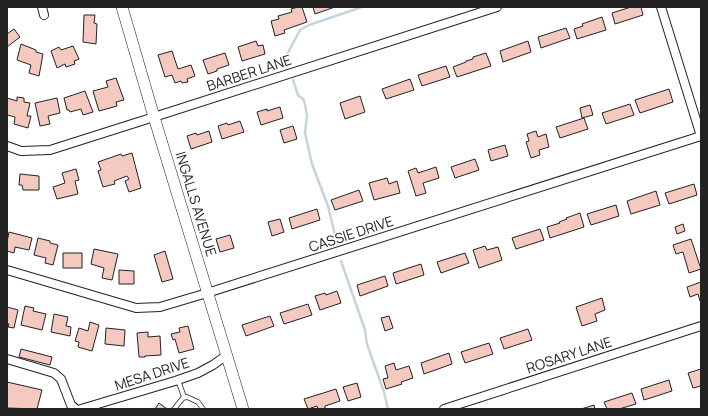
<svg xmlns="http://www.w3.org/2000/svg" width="708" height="416" font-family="Manrope,sans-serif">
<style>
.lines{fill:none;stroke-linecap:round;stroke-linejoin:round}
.stream{stroke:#c7d3dd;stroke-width:2.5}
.building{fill:#f3c9c0;stroke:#222}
.lane-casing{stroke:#222;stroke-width:5.5}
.street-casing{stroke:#222;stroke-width:10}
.secondary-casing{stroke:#222;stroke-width:12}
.lane{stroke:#fff;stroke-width:4}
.street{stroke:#fff;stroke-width:8}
.secondary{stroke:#fff;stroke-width:11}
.labels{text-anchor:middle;stroke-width:3;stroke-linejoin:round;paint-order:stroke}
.street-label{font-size:14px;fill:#222;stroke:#fff}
</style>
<rect width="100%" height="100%" fill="#fff"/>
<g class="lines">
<path class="stream" d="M286 67 283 62 300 30 309 25 362 7
M293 80 298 95 304 100 307 115 305 133 312 164 328 206 337 244
M341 261 365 330 367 344 384 392 388 409"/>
</g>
<path class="building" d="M298 7H302L307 22 284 30 285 33 275 36 271 21 279 19 278 16 292 12 291 9Z
M313 7H335L315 14Z
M631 7H641L643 15 615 24 612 13Z
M84 15H95L94 23 97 24 96 44 83 42Z
M602 17 606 30 577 39 574 29 583 26 582 24Z
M566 28 570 38 541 48 538 37Z
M14 29 20 37 7 47V34Z
M256 41 258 46 263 45 265 54 242 61 238 47Z
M528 41 531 52 503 62 500 51Z
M21 44 36 50V52L43 54 39 76 29 73 31 65 17 60Z
M73 46 79 59 74 61 75 64 66 67 65 64 57 68 51 51 59 47 61 50Z
M172 51 178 69 191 65 195 76 187 79 188 82 182 83 181 81 175 83 172 75 165 77 158 55Z
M225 53 229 65 217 69V71L208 74 203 60Z
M486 53 491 66 457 77 453 67 466 62V61L473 59V57Z
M446 66 450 77 422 86 418 75Z
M116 78 124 100 116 102 117 106 99 111 93 91 108 87 106 81Z
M410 79 414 90 386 99 382 89Z
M669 89 673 102 640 113 635 100Z
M85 91 93 112 83 115 81 109 70 112 69 110H67L64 98Z
M360 96 365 112 345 119 340 103Z
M17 97 24 98V102L30 103 27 116H31L28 128 14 124 15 117 7 115V98L17 101Z
M57 98 60 113 48 116 50 124 40 126 35 103Z
M630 104 634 115 606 124 602 113Z
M590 105 593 115 582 118 580 108Z
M280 107 283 118 261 125 257 112 267 109V111Z
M584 118 588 129 560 138 556 127Z
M240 121 244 132 222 139 218 126 227 123 228 125Z
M293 126 297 139 284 143 280 130Z
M209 131 212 142 191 149 187 136 196 133 197 135Z
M536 131 538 137 546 134 549 147 539 150 540 155 531 158 526 142 529 141 527 134Z
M505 145 508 156 491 161 488 150Z
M132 153 141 188 129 192 125 181 129 179 127 176 114 181 115 184 103 187 98 171 101 170 98 162 121 154 122 156Z
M475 159 479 170 455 178 451 167Z
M436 167 439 178 423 183 426 193 416 196 408 171 416 168 418 173Z
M76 169 79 180 75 181 78 194 57 199 53 187 65 183 62 173Z
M20 174 39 176V190H23L22 185H19Z
M387 178 389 184 397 181 400 193 374 200 369 183Z
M694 184 697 195 669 204 665 193Z
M359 190 363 201 335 210 331 200Z
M656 191 660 205 631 214 627 201Z
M616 205 619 216 591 225 587 214Z
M317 209 320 220 292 229 289 218Z
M580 213 584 227 550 238 547 227 560 223 559 222 567 219 566 218Z
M280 219 284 232 272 236 268 222Z
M683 224 685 231 677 234 675 227Z
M540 229 544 240 516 249 512 238Z
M9 232 32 238 29 250 15 247 14 253 7 251V242Z
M230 235 234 248 220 252 216 239Z
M38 238 50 241V243L58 245 53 265 45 263 46 258 34 255Z
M691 239 701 269 689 273 683 252 676 254 673 245Z
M485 246 487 250 498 247 502 260 479 268 473 250Z
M94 249 118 254 112 280 102 278 104 268 91 264Z
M165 251 173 279 162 282 154 255Z
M63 253H82V268H63Z
M465 253 469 263 441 273 437 262Z
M421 264 424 275 396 284 393 273Z
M119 270 134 271V284H119Z
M385 276 388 286 360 296 357 285Z
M701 282V301H700L698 294 690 297 687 287Z
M337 291 341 303 320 310 315 296 325 293 326 295Z
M602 298 605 310 595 314 597 321 582 326 576 307Z
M308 304 312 315 284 324 280 313Z
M25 306 34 308 33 311 46 314 42 330 21 325Z
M7 307 18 310 14 328 8 327 9 324 7 323Z
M54 314 68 317 66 326 71 327 70 336 51 332Z
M270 316 274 326 246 336 242 325Z
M389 316 393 328 385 331 381 318Z
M90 322 99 325 92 351 78 347 79 342 75 341 79 328 88 331Z
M188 326 194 349 179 353 175 339 173 340 171 334 180 332 179 328Z
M106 328 125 330 124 346 105 344Z
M528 329 532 340 504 349 500 338Z
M148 332V337L160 336 161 355 145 356V357H139L137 333Z
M489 343 493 354 465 363 461 352Z
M21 349 52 357 50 365 19 357Z
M449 353 452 364 424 374 421 363Z
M394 363 396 370 409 366 413 378 401 382 402 384 386 389 383 379 388 378 385 366Z
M701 369V386L693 388 688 373Z
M669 380 672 391 644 400 641 389Z
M7 382 42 390 37 409 7 408Z
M357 383 361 397 348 401 343 387Z
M336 389 340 401 325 406V408L322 409H318L317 406 308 409 304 399Z
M632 393 636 404 619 409H607L604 402Z
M159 403 167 409H155Z
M594 405 595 409H581Z"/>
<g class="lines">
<g class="lane-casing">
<path id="lane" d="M178 380 184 397
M174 409 183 398 187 397 198 402 203 409"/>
</g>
<g class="street-casing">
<path id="street" d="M42 7 44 15
M661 7 701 136
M7 146 21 151 50 150 154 117 497 7
M7 270 136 308 160 307 207 293 701 136
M7 359 54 373 61 379 71 405 76 409
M81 409 175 381 198 373 213 365 227 355
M444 409 701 326"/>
</g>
<g class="secondary-casing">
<path id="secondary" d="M122 7 154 117 243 409"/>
</g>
<use href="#lane" class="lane"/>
<use href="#street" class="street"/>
<use href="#secondary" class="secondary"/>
</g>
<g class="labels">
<g class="street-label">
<text transform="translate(249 73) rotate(-18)" y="5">BARBER LANE</text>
<text transform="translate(196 204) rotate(73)" y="5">INGALLS AVENUE</text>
<text transform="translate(351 234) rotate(-18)" y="5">CASSIE DRIVE</text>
<text transform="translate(569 355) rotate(-18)" y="5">ROSARY LANE</text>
<text transform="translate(152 374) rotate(-18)" y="5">MESA DRIVE</text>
</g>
</g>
<rect width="708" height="416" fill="none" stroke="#222222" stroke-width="16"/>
</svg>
